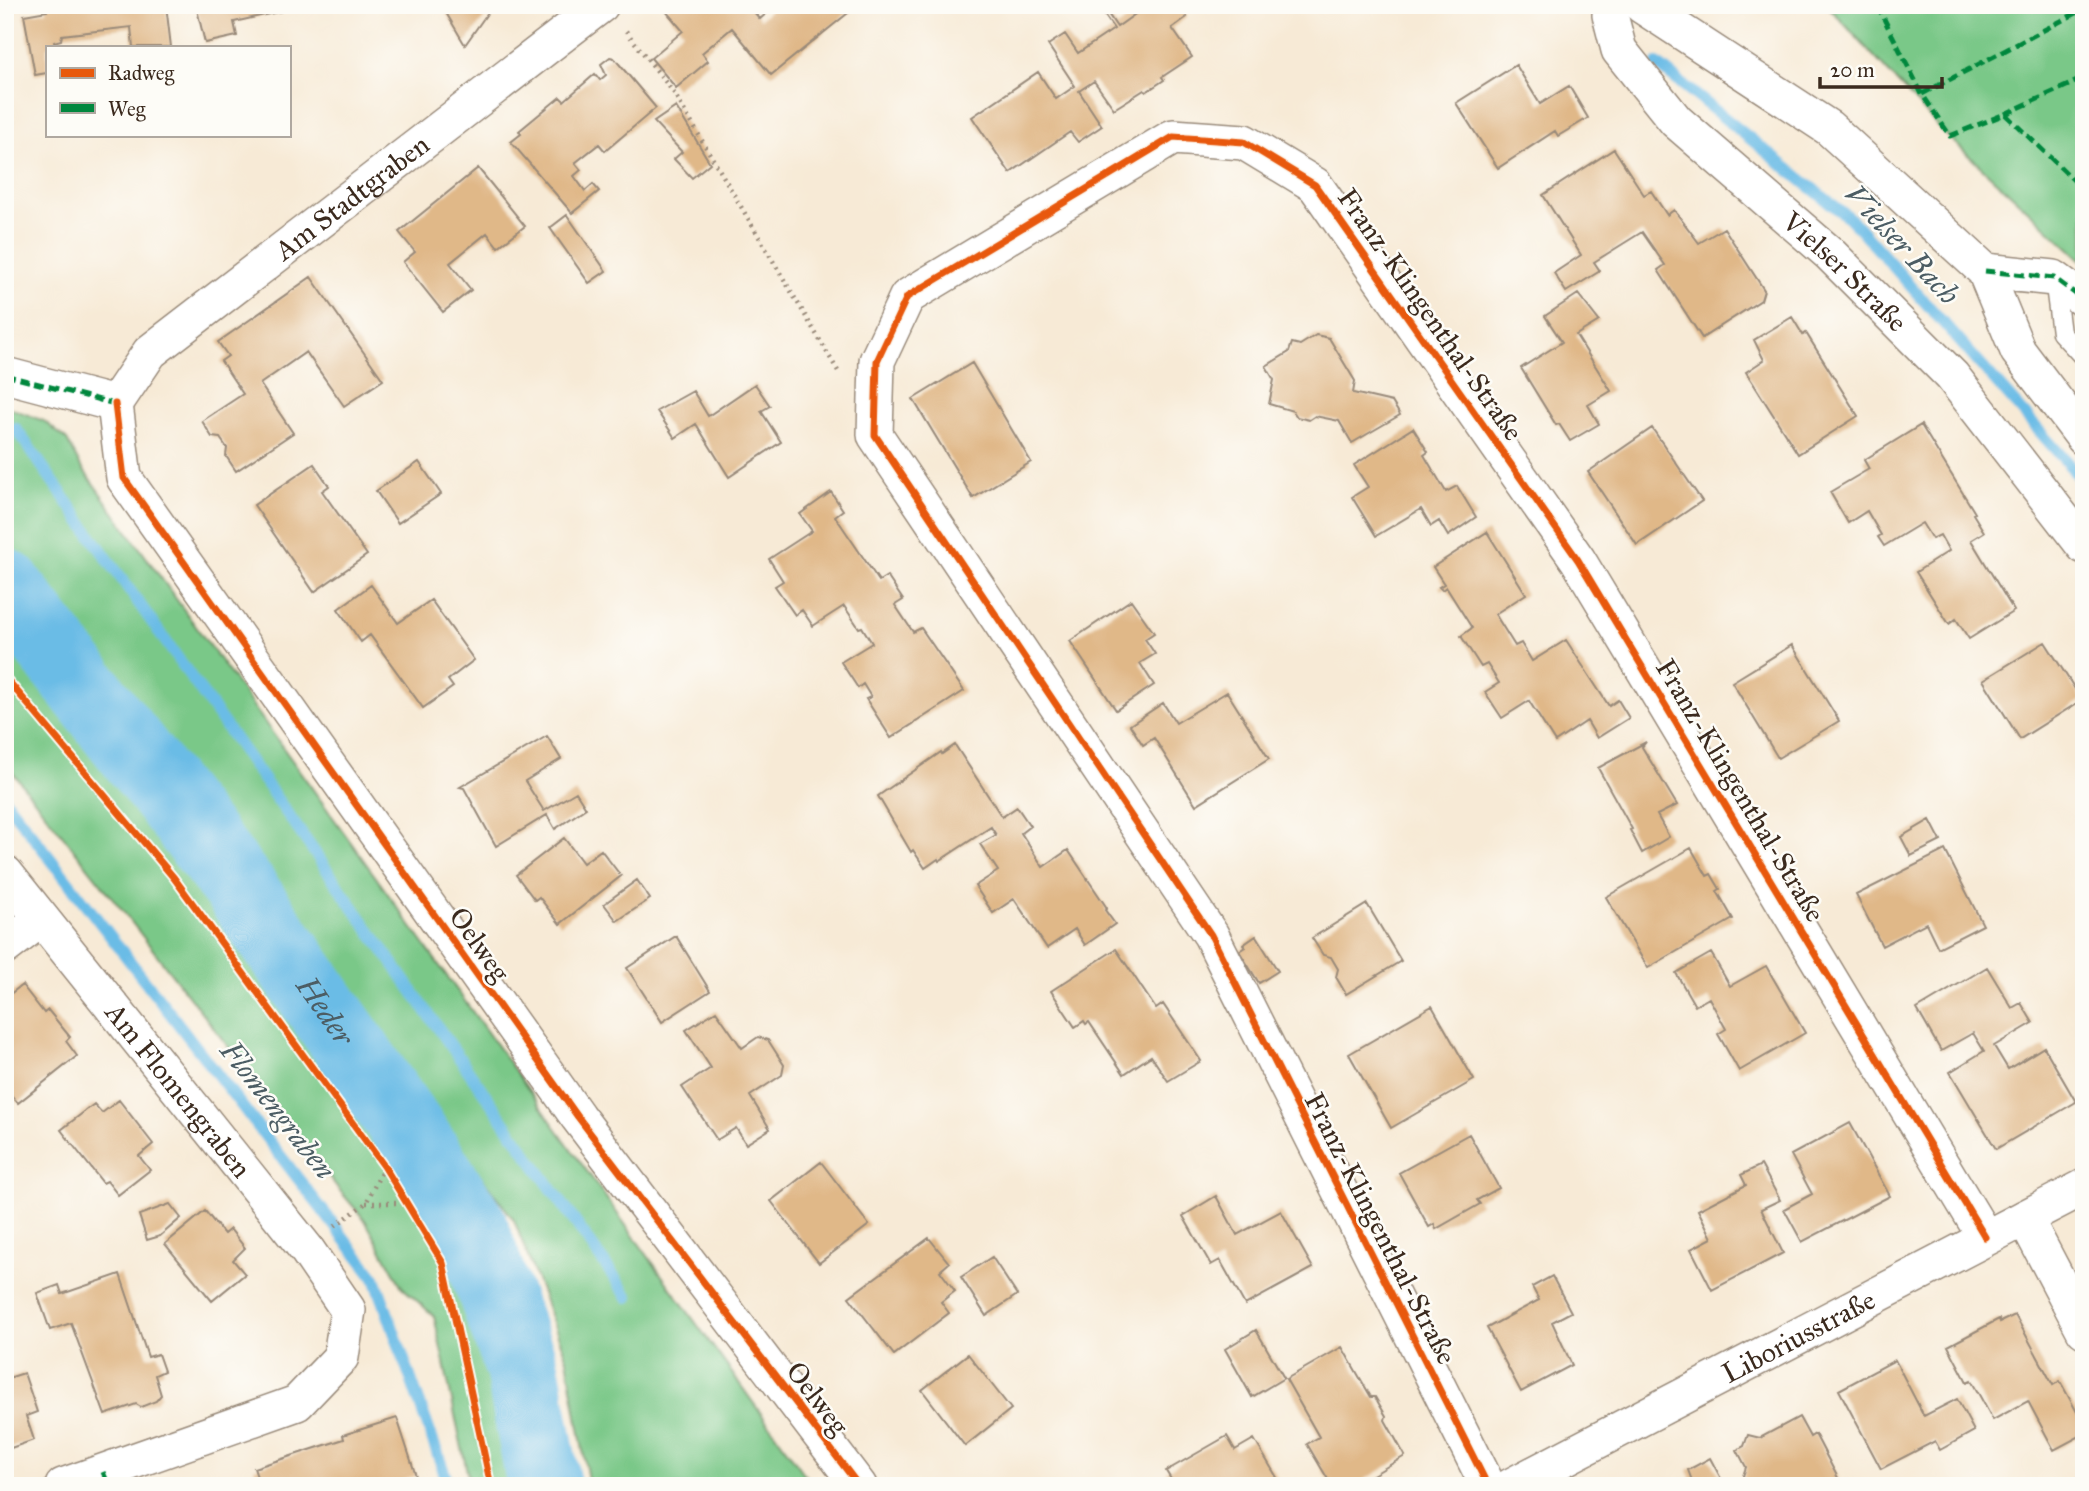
<svg xmlns="http://www.w3.org/2000/svg" width="2089" height="1491" font-family="'IM FELL Great Primer',serif">
<style>
.green{fill:#7ac888;stroke:#5a7953;stroke-width:2}
.lines{fill:none;stroke-linecap:round;stroke-linejoin:round}
.stream{stroke:#6bbce6;stroke-width:12}
.river{stroke:#6bbce6;stroke-width:74}
.building{fill:#e0b888}
.service-casing{stroke:#998a7a;stroke-width:21}
.minor-casing{stroke:#998a7a;stroke-width:38}
.path{stroke:#998a7a;stroke-width:4.5;stroke-dasharray:2 5;stroke-linecap:butt}
.service{stroke:#fff;stroke-width:18}
.minor{stroke:#fff;stroke-width:35}
.quiet{stroke:#00873e;stroke-width:5;stroke-dasharray:10 5;stroke-linecap:butt}
.cycleway-casing{stroke:#fdfcf7;stroke-width:11}
.cycleway{stroke:#e8590c;stroke-width:7}
.labels{text-anchor:middle;stroke-width:5;stroke-linejoin:round;paint-order:stroke}
.street-label{font-size:28px;fill:#3b2a1e;stroke:#fdfcf7}
.water-label{font-size:30px;font-style:italic;fill:#4c5d64;stroke:#fdfcf7}
</style>
<rect width="100%" height="100%" fill="#fdfcf7"/>
<filter id="ink" filterUnits="userSpaceOnUse"><feTurbulence type="fractalNoise" baseFrequency=".0143" numOctaves="2"/><feDisplacementMap in="SourceGraphic" scale="14" xChannelSelector="R" yChannelSelector="G"/><feConvolveMatrix kernelMatrix="1 2 1 2 8 2 1 2 1" color-interpolation-filters="sRGB"/></filter>
<filter id="wash" filterUnits="userSpaceOnUse"><feTurbulence type="fractalNoise" baseFrequency=".00686" numOctaves="4" result="noise"/><feDisplacementMap in="SourceGraphic" scale="28" xChannelSelector="R" yChannelSelector="G"/><feGaussianBlur stdDeviation="1.57" result="paint"/><feColorMatrix in="noise" values="0 0 0 0 0 0 0 0 0 0 0 0 0 0 0 0 0 1.4 0 .05"/><feComposite in="paint" operator="in"/></filter>
<g filter="url(#wash)">
<rect width="100%" height="100%" fill="#f7ead6"/>
<path class="green" d="M1827 5H2084V262L1942 131Z
M5 406 44 421 67 440 80 465 813 1486H589L567 1359 514 1220 5 544Z
M5 634 354 1099 430 1205 464 1263 484 1320 514 1486H470L434 1316 402 1287 365 1220 341 1192 122 910 5 763Z"/>
<g class="lines">
<path class="stream" d="M1657 64 1853 221 2072 468 2084 486
M5 428 16 429 628 1297
M5 800 375 1278 449 1486"/>
<path class="river" id="s1" d="M5 586 241 890 415 1140 471 1227 522 1368 544 1486"/>
</g>
<g id="blocks">
<path class="building" d="M46 5H166L171 47H133L131 27 62 35 61 40 54 42 55 47H47V73L35 75 24 15 47 11Z
M196 5H290L291 9 234 22 237 36 205 43Z
M449 5H493L465 45 445 11Z
M670 5H753L755 8 753 11 760 19 776 5H858L771 75 732 28 702 53 708 61 676 88 651 58 683 31 665 10Z
M1148 5H1179L1187 17 1172 28 1192 57 1162 77 1164 80 1146 92 1144 90 1114 109 1094 81 1079 91 1102 126 1078 142 1070 132 1010 173 972 117 1038 72 1056 99 1075 86 1048 45 1065 34 1078 53 1114 29 1103 13 1106 11 1117 27Z
M610 57 614 58 656 108 605 151 599 144 575 163 581 170 574 176 585 191 593 184 599 191 572 213 511 142 521 134 519 131 560 97 564 101 595 74 600 80 606 75 601 64Z
M1516 65 1540 104 1569 86 1588 118 1558 136 1555 131 1498 168 1456 103Z
M676 107 710 163 692 178 674 159 682 152 654 122Z
M1614 149 1644 195 1651 191 1667 215 1674 210 1699 243 1724 228 1764 290 1761 300 1702 338 1658 270 1665 265 1642 232 1594 262 1600 271 1566 292 1554 273 1581 255 1543 195Z
M478 168 525 226 498 247 487 233 450 263 471 290 443 312 403 262 415 252 399 232Z
M567 215 606 271 589 283 550 228Z
M311 277 383 380 344 406 306 352 260 384 293 433 236 471 226 456 227 448 220 438 212 437 202 421 243 394 221 361 228 356 218 342Z
M1578 294 1599 321 1576 335 1611 391 1588 405 1599 424 1570 441 1559 424 1556 425 1521 368 1562 342 1545 316Z
M1792 317 1803 335 1806 333 1858 416 1798 454 1746 372 1764 360 1754 340Z
M1316 335 1329 338 1355 381 1353 393 1392 402 1400 415 1352 443 1339 421 1315 416 1309 420 1297 417 1293 411 1269 404 1274 380 1266 366 1289 352 1292 343 1300 345Z
M972 363 1031 462 973 498 913 399Z
M755 384 770 406 761 411 781 442 729 477 696 424 675 438 657 411 693 391 708 416Z
M1921 425 1975 513 1973 514 1984 532 1971 540 2014 611 1969 639 1956 619 1949 624 1916 572 1949 551 1940 535 1932 539 1922 523 1884 546 1878 537 1881 535 1867 511 1848 523 1830 492 1869 469 1864 460Z
M1413 428 1428 452 1424 455 1446 492 1457 486 1476 517 1448 536 1439 521 1431 526 1421 509 1376 536 1352 497 1368 487 1354 465Z
M1652 428 1702 501 1637 545 1588 472Z
M419 462 441 494 398 523 376 491Z
M314 464 329 486 322 491 367 555 314 592 254 505Z
M831 492 843 510 835 516 879 581 887 576 903 600 895 605 913 632 921 628 964 691 891 738 866 699 871 697 863 684 858 688 841 662 872 643 862 627 859 628 844 606 813 626 802 610 795 615 775 586 783 581 769 559 812 531 800 514Z
M1487 532 1526 594 1495 614 1515 646 1521 643 1532 661 1566 640 1609 706 1618 700 1629 718 1597 738 1587 721 1555 742 1529 701 1502 718 1485 692 1499 683 1487 664 1481 667 1461 636 1472 628 1446 587 1442 590 1439 587 1444 584 1433 567Z
M371 585 398 623 431 600 474 660 448 680 453 687 423 708 370 635 361 642 338 609Z
M1131 600 1154 633 1145 639 1155 654 1140 663 1154 685 1116 710 1070 641Z
M2045 642 2082 700 2020 739 1983 680Z
M1792 645 1839 721 1778 758 1732 682Z
M1227 692 1269 759 1196 805 1154 738 1143 745 1130 725 1163 703 1176 723Z
M547 736 561 759 525 781 544 811 576 792 586 808 555 829 547 815 496 846 464 788 460 787Z
M1646 742 1642 747 1677 805 1657 815 1669 837 1642 853 1630 830 1632 829 1598 768Z
M955 745 1002 817 1017 807 1030 826 1021 833 1043 867 1068 850 1107 908 1105 910 1115 924 1085 945 1075 929 1047 948 1014 899 993 913 975 886 998 871 980 844 996 835 991 827 939 861 938 859 925 868 913 850 911 852 878 796 941 752 942 754Z
M1930 820 1941 841 1911 856 1901 837Z
M564 838 583 863 601 850 621 876 560 924 539 897 535 900 516 875Z
M1691 848 1707 876 1711 874 1720 889 1717 891 1733 919 1648 968 1606 897Z
M1945 850 1983 925 1938 948 1926 923 1882 946 1856 895Z
M637 880 650 899 617 921 604 904Z
M1367 904 1401 961 1346 994 1336 977 1338 969 1331 957 1323 955 1312 938Z
M676 936 710 991 662 1022 627 968Z
M1256 936 1278 971 1259 983 1239 951 1245 947 1243 945Z
M1116 949 1156 1009 1163 1004 1201 1061 1168 1081 1151 1056 1124 1074 1089 1022 1086 1024 1084 1021 1075 1027 1051 991Z
M1711 953 1730 986 1766 966 1805 1033 1739 1071 1718 1034 1726 1029 1709 998 1695 1006 1676 973Z
M1987 967 2012 1008 2021 1003 2033 1023 1994 1046 2008 1069 2044 1047 2076 1102 1996 1149 1950 1072 1984 1051 1973 1033 1941 1051 1917 1009Z
M22 985 44 1013 48 1010 70 1037 66 1041 77 1056 18 1103 11 1095 5 1099V998Z
M1432 1006 1474 1080 1391 1128 1349 1054Z
M716 1011 742 1048 758 1037 768 1040 784 1065 782 1075 750 1096 770 1129 746 1144 736 1128 717 1140 682 1087 711 1068 686 1030Z
M119 1100 153 1144 139 1156 150 1170 118 1195 107 1181 103 1183 61 1130 94 1104 102 1113Z
M1850 1123 1890 1196 1802 1242 1784 1209 1812 1194 1791 1155Z
M1469 1134 1499 1188 1477 1200 1480 1204 1436 1229 1434 1224 1429 1227 1399 1173Z
M821 1162 869 1225 819 1263 771 1201Z
M1761 1165 1780 1200 1761 1209 1783 1253 1712 1290 1691 1249 1712 1238 1698 1210 1746 1185 1741 1175Z
M1216 1196 1237 1235 1281 1211 1313 1268 1245 1305 1220 1260 1211 1265 1183 1216Z
M170 1204 181 1218 160 1236 147 1240 139 1215Z
M205 1211 224 1234 230 1229 245 1248 233 1260 245 1274 212 1301 165 1244Z
M929 1238 949 1263 940 1271 955 1291 941 1302 949 1313 894 1355 849 1297Z
M992 1257 1017 1295 986 1316 961 1277Z
M120 1274 148 1357 158 1354 164 1371 155 1375 161 1395 156 1401 141 1407 136 1404 105 1415 71 1323 50 1330 37 1293 59 1285 62 1294Z
M1552 1276 1571 1312 1552 1322 1572 1365 1521 1392 1487 1328 1539 1300 1532 1287Z
M2015 1315 2053 1385 2060 1381 2084 1425V1434L2054 1450 2028 1401 1993 1420 1971 1380 1967 1382 1948 1346 1999 1319 2000 1322Z
M1256 1330 1284 1378 1252 1397 1225 1349Z
M1342 1347 1371 1397H1375L1386 1416 1385 1420 1405 1456 1354 1486H1332L1307 1444 1319 1437 1286 1379Z
M968 1354 1011 1409 965 1446 922 1390Z
M1895 1360 1924 1416 1957 1399 1974 1431 1940 1450 1935 1441 1881 1469 1839 1390Z
M24 1373 37 1412 26 1416 34 1440 5 1450V1379Z
M1799 1417 1810 1437 1815 1434 1838 1478 1833 1481 1836 1486H1749L1743 1476 1746 1467 1737 1450 1744 1446 1748 1435 1760 1438Z
M397 1418 416 1476 386 1486H260L254 1468 344 1439 343 1435Z
M1227 1436 1235 1450 1254 1439 1282 1486H1175L1166 1471Z
M1710 1458 1725 1486H1694L1688 1470Z
M2084 1474V1486H2063Z"/>
</g>
</g>
<g filter="url(#ink)">
<use href="#blocks" fill-opacity="0" stroke="#998a7a" stroke-width="2"/>
<g class="lines">
<g class="service-casing">
<path id="service" d="M2054 278 2061 333 2084 358"/>
</g>
<g class="minor-casing">
<g id="minor">
<path id="s2" d="M1613 5 1610 15 1619 50 1676 121 1829 253 1952 376 2084 546"/>
<path d="M1641 5 1829 128 1985 271 2018 351 2084 438"/>
<path d="M1985 271 2054 278 2084 300"/>
<path d="M5 375 115 404"/>
<path d="M115 404 124 478 578 1117 859 1486"/>
<path id="s3" d="M115 404 150 352 601 5"/>
<path id="s4" d="M5 873 307 1250 348 1310 341 1357 297 1403 63 1486"/>
<path d="M5 947 41 919"/>
<path d="M2025 1218 2084 1330"/>
<path d="M1488 1486 1211 935 875 435 877 361 907 297 1173 137 1244 142 1315 185 1578 560 1985 1237"/>
<path id="s5" d="M1511 1486 2084 1187"/>
</g>
</g>
<path class="path" d="M626 31 674 93 838 371
M5 677 174 878 384 1166 443 1263 491 1486
M366 1203H406
M335 1226 366 1203 384 1167"/>
<use href="#service" class="service"/>
<use href="#minor" class="minor"/>
<path class="quiet" d="M1877 5 1922 94 1950 136 2005 114 2084 190
M1922 94 2084 9
M2005 114 2084 78
M1985 271 2054 278 2084 300
M5 375 115 404
M103 1472 109 1486"/>
<g class="cycleway-casing">
<path id="cycleway" d="M115 404 124 478 578 1117 859 1486
M5 677 174 878 384 1166 443 1263 491 1486
M1488 1486 1211 935 875 435 877 361 907 297 1173 137 1244 142 1315 185 1578 560 1985 1237"/>
</g>
<use href="#cycleway" class="cycleway"/>
</g>
</g>
<g class="labels">
<g class="street-label">
<text dy="10" stroke="none"><textPath href="#s3" startOffset="317">Am Stadtgraben</textPath></text>
<text dy="10" stroke="none"><textPath href="#s2" startOffset="364">Vielser Straße</textPath></text>
<text transform="translate(1431 314) rotate(55)" y="10">Franz-Klingenthal-Straße</text>
<text transform="translate(1741 790) rotate(59)" y="10">Franz-Klingenthal-Straße</text>
<text transform="translate(480 944) rotate(55)" y="10">Oelweg</text>
<text dy="10" stroke="none"><textPath href="#s4" startOffset="278">Am Flomengraben</textPath></text>
<text transform="translate(1381 1228) rotate(63)" y="10">Franz-Klingenthal-Straße</text>
<text dy="10" stroke="none"><textPath href="#s5" startOffset="324">Liboriusstraße</textPath></text>
<text transform="translate(818 1398) rotate(53)" y="10">Oelweg</text>
</g>
<g class="water-label">
<text transform="translate(1902 244) rotate(47)" y="10">Vielser Bach</text>
<text dy="10" stroke="none"><textPath href="#s1" startOffset="532">Heder</textPath></text>
<text transform="translate(278 1110) rotate(52)" y="10">Flomengraben</text>
</g>
</g>
<rect width="2089" height="1491" fill="none" stroke="#fdfcf7" stroke-width="28"/>
<rect x="46" y="46" width="245" height="91" fill="#fdfcf7" stroke="#afa8a0" stroke-width="2"/>
<rect x="60" y="68" width="35" height="10" fill="#e8590c" stroke="#afa8a0" stroke-width="2"/>
<text x="108" y="80" font-size="21" fill="#3b2a1e">Radweg</text>
<rect x="60" y="103" width="35" height="10" fill="#00873e" stroke="#afa8a0" stroke-width="2"/>
<text x="108" y="116" font-size="21" fill="#3b2a1e">Weg</text>
<path d="M1820 77v10h122v-10" fill="none" stroke="#3b2a1e" stroke-width="3.5"/>
<text x="1830" y="77" font-size="21" fill="#3b2a1e" stroke="#fdfcf7" stroke-width="5" paint-order="stroke">20 m</text>
</svg>
